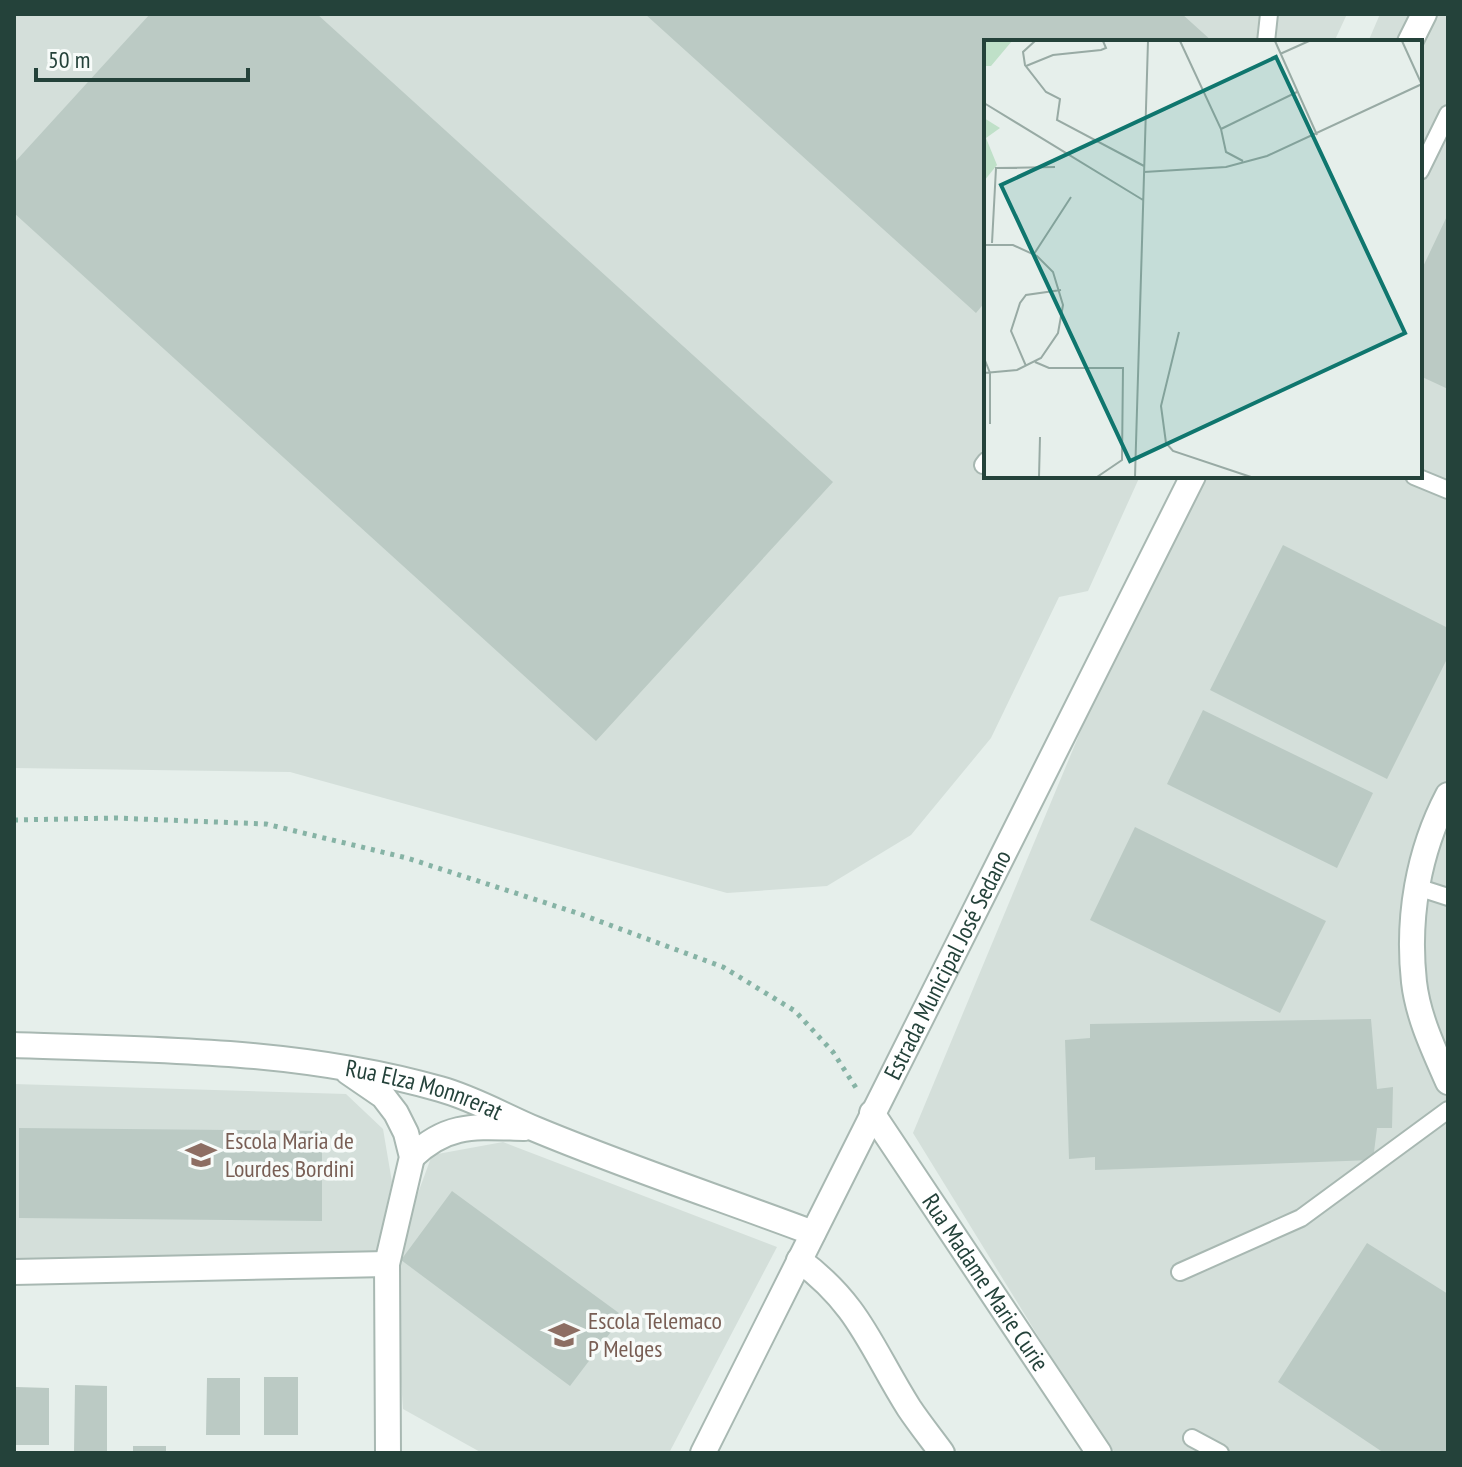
<svg xmlns="http://www.w3.org/2000/svg" width="1462" height="1467" font-family="'PT Sans Narrow',sans-serif">
<style>
.built{fill:#d4dfda}
.building{fill:#bbcac4}
.lines{fill:none;stroke-linecap:round;stroke-linejoin:round}
.service-casing{stroke:#a8b8b2;stroke-width:20}
.minor-casing{stroke:#a8b8b2;stroke-width:28}
.tertiary-casing{stroke:#a8b8b2;stroke-width:28}
.path{stroke:#86b3a5;stroke-width:5;stroke-dasharray:4 6;stroke-linecap:butt}
.service{stroke:#fff;stroke-width:16}
.minor{stroke:#fff;stroke-width:24}
.tertiary{stroke:#fff;stroke-width:24}
.labels{text-anchor:middle;stroke-width:7;stroke-linejoin:round;paint-order:stroke}
.street-label{font-size:24px;fill:#24423a;stroke:#f7fbf9}
.education-label{font-size:24px;fill:#785e54;stroke:#f7fbf9;text-anchor:start}
.inset-road{fill:none;stroke:#98aaa4;stroke-width:2}
.view{fill:#0f766e;fill-opacity:0.15;stroke:#0f766e;stroke-width:4}
.inset-edge{fill:none;stroke:#24423a;stroke-width:4}
</style>
<rect width="100%" height="100%" fill="#e6efeb"/>
<path class="built" d="M14 14H1347L1334 42H986V476H1140L1088 591 1059 597 991 738 911 835 827 886 727 893 290 772 14 768Z
M1380 14H1448V1453H1115L1070 1388 913 1133 1187 476H1420V42H1368Z
M14 1084 346 1094 383 1129 392 1182 375 1258 14 1261Z
M503 1142 777 1247 669 1453H482L403 1409 393 1261 432 1155Z"/>
<path class="building" d="M150 14H317L833 482 596 741 14 213V163Z
M645 14H1182L1213 42H986V301L976 313Z
M1448 214V389L1420 376V273Z
M1283 545 1448 628V657L1387 779 1210 690Z
M1203 710 1373 793 1337 868 1167 784Z
M1135 827 1326 921 1280 1013 1090 920Z
M1371 1019 1377 1089 1393 1087 1392 1128H1377L1373 1160 1095 1170V1157L1069 1159 1065 1040 1090 1038V1024Z
M19 1128 322 1131V1221L19 1218Z
M452 1191 623 1316 570 1386 401 1260Z
M1367 1243 1448 1294V1453H1384L1278 1382Z
M264 1377H298V1435H264Z
M207 1378H240V1435H206Z
M75 1385 107 1386V1453H74Z
M16 1387 49 1388V1445H16Z
M133 1446H166V1453H133Z"/>
<g class="lines">
<g class="service-casing">
<path id="service" d="M1266 42 1269 14
M1420 171 1448 114
M983 465 986 461
M1414 476 1448 490
M1417 887 1448 897
M1180 1272 1301 1218 1448 1110
M1192 1438 1220 1453"/>
</g>
<g class="minor-casing">
<g id="minor">
<path id="s1" d="M14 1045C159 1050 299 1049 440 1089 473 1098 504 1116 535 1129 626 1167 720 1198 813 1233"/>
<path d="M348 1072 383 1096 396 1113 406 1133 412 1157 387 1264 388 1453"/>
<path id="s2" d="M872 1113 1099 1453"/>
<path d="M412 1157C448 1122 477 1127 524 1128"/>
<path d="M799 1260C860 1305 871 1348 909 1408 919 1423 931 1438 942 1453"/>
<path d="M14 1272 387 1264"/>
</g>
</g>
<g class="tertiary-casing">
<g id="tertiary">
<path d="M1410 42 1424 14"/>
<path d="M1448 795C1418 852 1407 918 1414 982 1418 1017 1434 1050 1448 1082"/>
<path id="s3" d="M703 1453 1193 476"/>
</g>
</g>
<path class="path" d="M14 820 115 818 266 824 407 858 580 914 723 967 795 1011 833 1052 858 1091"/>
<use href="#service" class="service"/>
<use href="#minor" class="minor"/>
<use href="#tertiary" class="tertiary"/>
</g>
<defs>
<g id="school-bare" transform="scale(2.4)"><path d="M0-5L7-2L0 1L-7-2ZM-4 1L0 2.5L4 1V4Q0 6-4 4Z" fill="#8d6e63" stroke="#f7fbf9" stroke-width="2.5" paint-order="stroke"/></g>
</defs>
<g fill-rule="evenodd">
<use href="#school-bare" x="201" y="1155"/>
<use href="#school-bare" x="564" y="1335"/>
</g>
<g class="labels">
<g class="street-label">
<text dy="8" stroke="none"><textPath href="#s3" startOffset="546">Estrada Municipal José Sedano</textPath></text>
<text dy="8" stroke="none"><textPath href="#s1" startOffset="414">Rua Elza Monnrerat</textPath></text>
<text dy="8" stroke="none"><textPath href="#s2" startOffset="204">Rua Madame Marie Curie</textPath></text>
</g>
<g class="education-label">
<text x="225" y="1149">Escola Maria de<tspan x="225" dy="28">Lourdes Bordini</tspan></text>
<text x="588" y="1329">Escola Telemaco<tspan x="588" dy="28">P Melges</tspan></text>
</g>
</g>
<g transform="translate(984 40)">
<rect width="438" height="438" fill="#e6efeb"/>
<path d="M0 1H28L7 26H0ZM0 78 16 88 2 98 13 125 0 141Z" fill="#bfe0c8"/>
<path class="inset-road" d="M51 1 39 12 41 25 62 52 76 59 73 80 160 126M196 1 237 89 242 112 259 121M291 1 333 95M418 1 438 45M296 14 325 1M42 26 69 15 117 10 122 8 119 1M0 63 159 160M237 89 313 52M160 132 242 127 283 116 438 44M8 203 12 128 71 127M0 205H29L53 216 69 232 79 265 74 293 57 318 33 330 0 333M50 214 87 157M195 292 177 366 182 403 189 411 267 437M0 318 6 333V384M51 322 65 328H139L138 420 113 437M42 326 27 291 36 263 42 255 77 250M55 437 56 397M151 437 164 1"/>
<path class="view" d="M292 17 421 293 146 421 17 145Z"/>
<rect width="438" height="438" class="inset-edge"/>
</g>
<rect width="1462" height="1467" fill="none" stroke="#24423a" stroke-width="32"/>
<path d="M36 68v12h212v-12" fill="none" stroke="#24423a" stroke-width="4"/>
<text x="48" y="68" font-size="24" fill="#24423a" stroke="#f7fbf9" stroke-width="6" paint-order="stroke">50 m</text>
</svg>
